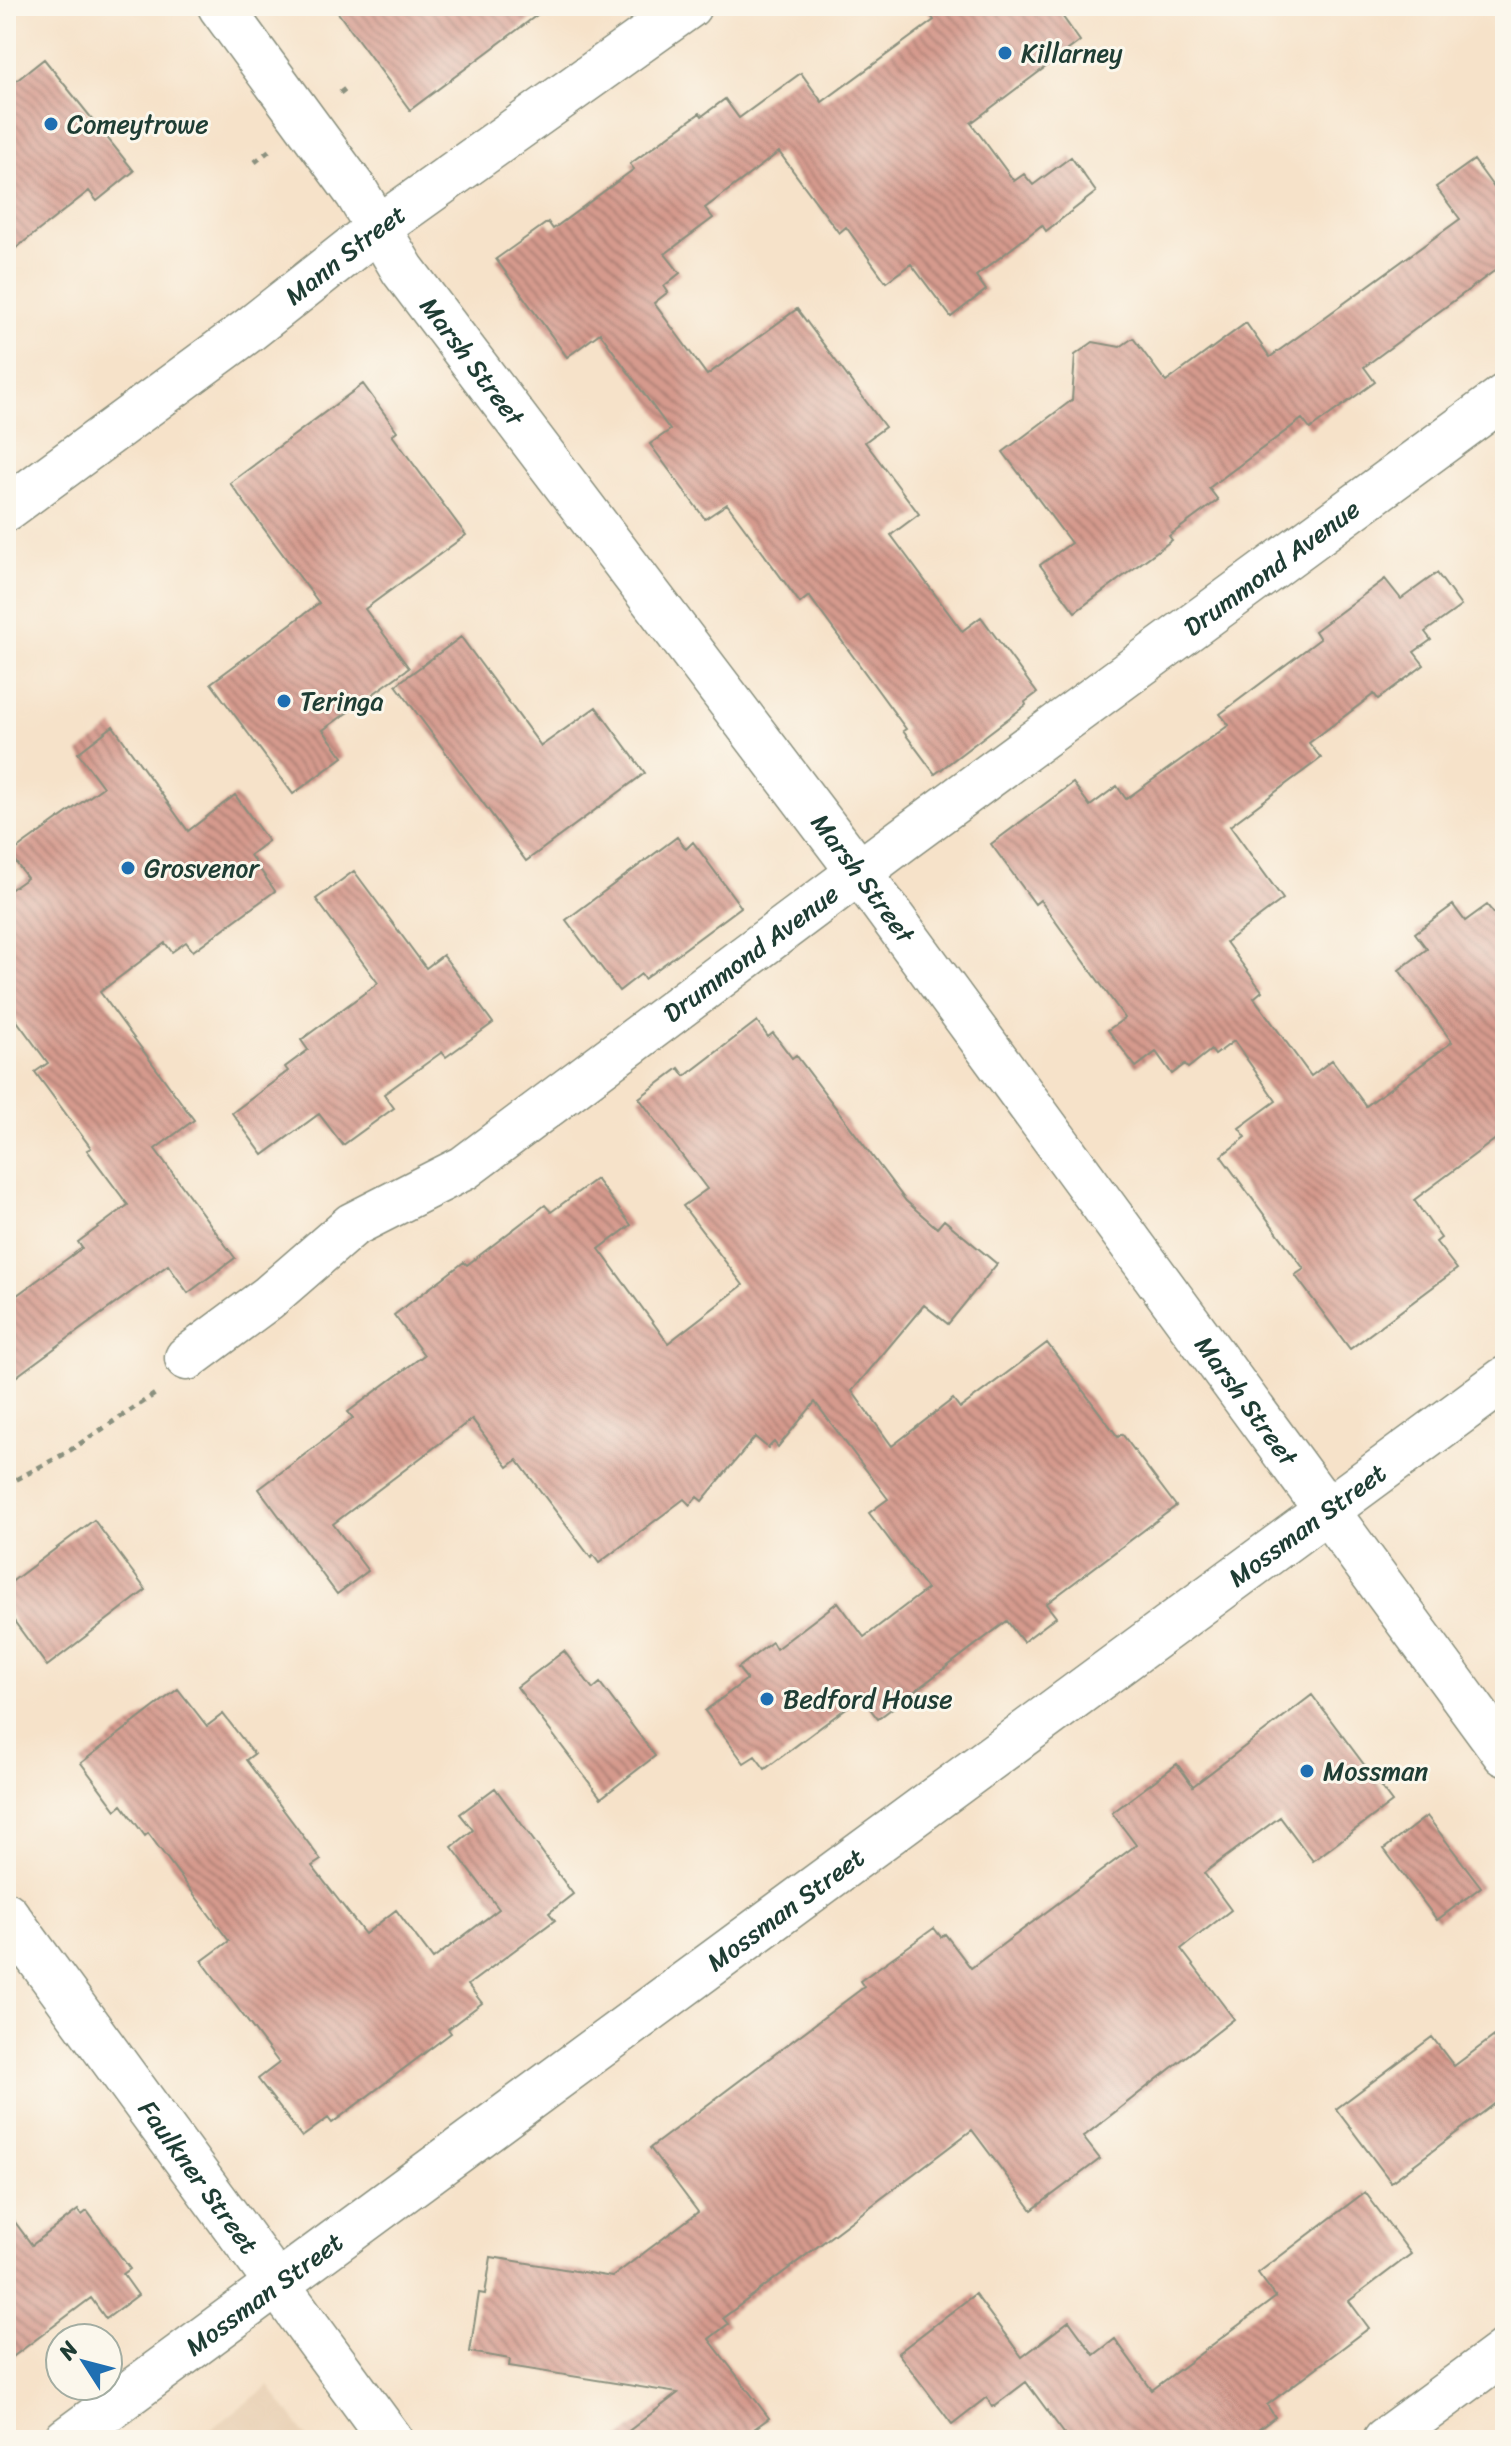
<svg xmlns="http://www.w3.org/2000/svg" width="1511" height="2446" font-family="Sriracha,sans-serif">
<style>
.built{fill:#ead3b8}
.building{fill:url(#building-back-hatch)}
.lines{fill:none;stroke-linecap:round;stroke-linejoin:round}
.minor-casing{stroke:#8a907e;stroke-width:47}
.path{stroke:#8a907e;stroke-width:5;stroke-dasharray:6 6;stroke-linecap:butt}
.minor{stroke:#fff;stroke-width:44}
.poi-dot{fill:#1f6fb2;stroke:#fbf7ec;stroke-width:3}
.labels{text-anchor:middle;stroke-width:6;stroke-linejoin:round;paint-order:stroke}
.poi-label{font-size:26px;fill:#1f3d34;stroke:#fbf7ec;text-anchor:start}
.street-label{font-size:26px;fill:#1f3d34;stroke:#fbf7ec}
</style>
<defs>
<pattern id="building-back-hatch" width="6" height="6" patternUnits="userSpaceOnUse" patternTransform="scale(2)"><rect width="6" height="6" fill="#d59a8d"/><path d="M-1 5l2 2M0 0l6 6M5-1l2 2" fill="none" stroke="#ac7f74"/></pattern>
</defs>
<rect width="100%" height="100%" fill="#fbf7ec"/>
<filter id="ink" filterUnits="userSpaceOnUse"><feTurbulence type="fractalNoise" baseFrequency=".0125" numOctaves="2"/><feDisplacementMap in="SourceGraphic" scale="16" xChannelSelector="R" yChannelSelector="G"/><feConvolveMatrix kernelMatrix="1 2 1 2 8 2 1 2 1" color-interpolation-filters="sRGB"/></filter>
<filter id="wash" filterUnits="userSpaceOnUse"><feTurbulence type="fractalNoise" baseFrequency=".006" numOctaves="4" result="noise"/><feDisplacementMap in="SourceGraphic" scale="32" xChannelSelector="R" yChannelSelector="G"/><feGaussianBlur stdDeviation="1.8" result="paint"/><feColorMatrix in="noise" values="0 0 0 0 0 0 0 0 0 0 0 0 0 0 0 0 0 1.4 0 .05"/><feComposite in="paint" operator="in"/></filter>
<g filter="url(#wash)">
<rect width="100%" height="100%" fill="#f6e2c9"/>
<path class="built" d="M269 2386 309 2440H196Z"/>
<g id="blocks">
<path class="building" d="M333 6H549L410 110Z
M923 6H1055L1080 41 971 123 1014 181 1024 174 1033 185 1071 157 1096 192 1046 231 1042 225 976 276 986 290 951 317 911 264 886 282 846 227 839 233 779 152 705 208 713 218 665 254 680 273 664 286 668 292 654 303 707 375 797 309 885 427 865 442 919 514 891 535 962 631 981 617 1037 693 1025 702 1026 705 935 774 903 731 906 729 809 596 800 603 727 504 705 519 650 444 670 430 600 333 567 357 496 259 548 222 553 229 634 169 630 164 700 113 702 116 725 99 739 118 801 73 822 102 934 20Z
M44 59 134 171 97 201 89 191 6 256V89Z
M1474 160 1505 203V263L1364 367 1375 382 1310 429 1302 419 1209 488 1218 500 1169 536 1172 540 1075 612 1040 565 1071 543 1003 452 1072 400 1075 355 1093 342 1120 347 1133 338 1166 382 1246 323 1270 357 1460 219 1436 187Z
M363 384 397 431 392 435 466 535 365 609 409 668 323 730 343 757 293 794 211 683 319 603 230 483Z
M1437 573 1461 606 1425 632 1431 640 1414 652 1424 665 1378 699 1374 694 1309 743 1321 758 1230 826 1283 899 1226 942 1262 991 1254 998 1311 1076 1332 1060 1366 1106 1452 1042 1399 970 1427 949 1415 933 1453 905 1465 921 1487 905 1505 927V1132L1414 1200 1441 1238 1436 1242 1457 1269 1350 1349 1295 1275 1304 1269 1221 1156 1246 1137 1239 1128 1276 1101 1234 1041 1215 1055 1211 1050 1188 1068 1185 1064 1172 1074 1156 1052 1136 1067 1108 1030 1125 1018 1040 900 1035 904 991 844 1073 783 1090 806 1117 786 1126 799 1229 725 1220 714 1320 639 1315 631 1385 579 1401 599Z
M461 637 541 746 596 707 645 773 526 861 396 685Z
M113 726 188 831 235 795 268 841 250 855 275 891 193 951 186 942 172 952 165 943 100 992 194 1120 155 1149 235 1258 188 1293 168 1265 6 1384V1303L82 1248 78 1242 128 1205 87 1150 91 1148 35 1072 48 1063 6 1006V893L27 878 10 854 103 787 78 753Z
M677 837 686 849 693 842 741 907 644 979 641 974 619 991 566 920Z
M354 871 426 968 443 955 493 1023 446 1057 442 1052 384 1094 394 1108 343 1145 319 1114 263 1155 232 1113 288 1071 285 1067 308 1050 301 1040 378 983 316 899Z
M757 1021 768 1037 773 1033 792 1058 796 1055 906 1201 937 1228 944 1220 997 1264 948 1324 924 1305 852 1391 892 1446 953 1399 960 1408 1047 1343 1118 1437 1122 1434 1176 1506 1046 1604 1056 1617 1023 1642 1007 1621 878 1719 861 1697 765 1769 755 1756 744 1763 705 1711 747 1679 738 1668 772 1642 776 1649 838 1602 864 1637 927 1589 869 1513 888 1499 815 1402 778 1447 774 1442 768 1448 755 1437 702 1501 697 1497 690 1505 684 1499 599 1563 593 1555 591 1558 517 1460 508 1467 472 1419 333 1524 368 1571 337 1594 259 1489 353 1418 348 1412 424 1355 394 1315 464 1262 467 1265 545 1205 551 1212 596 1179 631 1225 599 1249 668 1343 743 1285 683 1206 707 1189 639 1098 679 1068 685 1076Z
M94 1520 146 1590 47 1666 6 1610V1586Z
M564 1651 593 1689 600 1683 655 1756 601 1798 517 1687Z
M178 1689 207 1726 223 1714 254 1754 246 1760 321 1860 312 1866 365 1934 396 1910 433 1959 499 1909 452 1847 473 1830 460 1814 495 1788 573 1894 549 1913 555 1920 468 1985 482 2003 448 2029 451 2033 332 2123 328 2118 302 2137 258 2079 279 2063 202 1961 229 1941 148 1833 145 1836 122 1805 116 1810 81 1763Z
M1312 1695 1392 1802 1313 1861 1280 1817 1204 1873 1231 1910 1181 1949 1234 2019 1083 2137 1100 2159 1032 2210 972 2130 723 2318 728 2324 709 2339 769 2418 739 2440H617L678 2393 509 2366 510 2359 470 2352 479 2293 485 2294 491 2257 612 2277 698 2212 650 2148 864 1987 860 1981 934 1928 941 1937 945 1934 971 1968 1136 1845 1112 1813 1177 1764 1193 1786Z
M1427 1816 1481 1887 1437 1920 1384 1849Z
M1505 2028V2096L1391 2182 1336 2109 1432 2037 1454 2066Z
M1365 2192 1411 2254 1349 2301 1369 2328 1267 2405 1275 2417 1245 2440H1069L1026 2382 993 2407 987 2397 952 2424 898 2353 975 2294 1022 2357 1069 2321 1094 2355 1115 2339 1152 2390 1276 2297 1258 2273Z
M6 2210 32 2245 78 2210 82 2215 87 2211 130 2269 123 2274 138 2295 106 2319 91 2298 6 2362Z"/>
</g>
</g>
<g filter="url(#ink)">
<use href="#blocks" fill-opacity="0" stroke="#8a907e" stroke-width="2"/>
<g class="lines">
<g class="minor-casing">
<g id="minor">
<path id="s1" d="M220 6 357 193 403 270 859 872 1505 1754"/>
<path id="s2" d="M6 509 249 330 378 228 689 6"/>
<path id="s3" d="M187 1358 268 1298 352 1225 464 1168 902 840 1505 396"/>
<path id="s4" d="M6 1914 391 2440"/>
<path id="s5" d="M66 2440 1505 1379"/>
<path d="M1385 2440 1505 2351"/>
</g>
</g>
<path class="path" d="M340 93 349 86
M255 162 270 150
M6 1485 66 1453 158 1392"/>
<use href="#minor" class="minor"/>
</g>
</g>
<g class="poi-dot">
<circle cx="1005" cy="53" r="8"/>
<circle cx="51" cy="124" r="8"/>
<circle cx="284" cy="701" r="8"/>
<circle cx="128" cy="868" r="8"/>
<circle cx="767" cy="1699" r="8"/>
<circle cx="1307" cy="1771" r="8"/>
</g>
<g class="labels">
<g class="poi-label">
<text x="1021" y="62">Killarney</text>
<text x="67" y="133">Comeytrowe</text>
<text x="300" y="710">Teringa</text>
<text x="144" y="877">Grosvenor</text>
<text x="783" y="1708">Bedford House</text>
<text x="1323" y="1780">Mossman</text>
</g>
<g class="street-label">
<text dy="9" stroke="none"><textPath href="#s2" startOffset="424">Mann Street</textPath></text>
<text dy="9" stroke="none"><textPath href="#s1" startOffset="436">Marsh Street</textPath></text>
<text dy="9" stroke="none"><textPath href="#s3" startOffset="1344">Drummond Avenue</textPath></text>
<text dy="9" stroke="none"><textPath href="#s1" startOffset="1084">Marsh Street</textPath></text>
<text dy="9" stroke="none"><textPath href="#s3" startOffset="696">Drummond Avenue</textPath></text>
<text dy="9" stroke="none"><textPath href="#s1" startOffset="1732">Marsh Street</textPath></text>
<text dy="9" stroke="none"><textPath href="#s5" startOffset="1542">Mossman Street</textPath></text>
<text dy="9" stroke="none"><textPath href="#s5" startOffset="894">Mossman Street</textPath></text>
<text dy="9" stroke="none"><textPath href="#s4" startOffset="326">Faulkner Street</textPath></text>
<text dy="9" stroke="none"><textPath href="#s5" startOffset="246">Mossman Street</textPath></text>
</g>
</g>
<rect width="1511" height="2446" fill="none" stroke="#fbf7ec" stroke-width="32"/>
<g transform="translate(84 2362) rotate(306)"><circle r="38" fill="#fbf7ec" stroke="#a3ada2" stroke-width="2"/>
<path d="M0-6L14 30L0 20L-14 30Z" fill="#1f6fb2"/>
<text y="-12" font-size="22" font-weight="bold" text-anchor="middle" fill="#1f3d34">N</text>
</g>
</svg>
